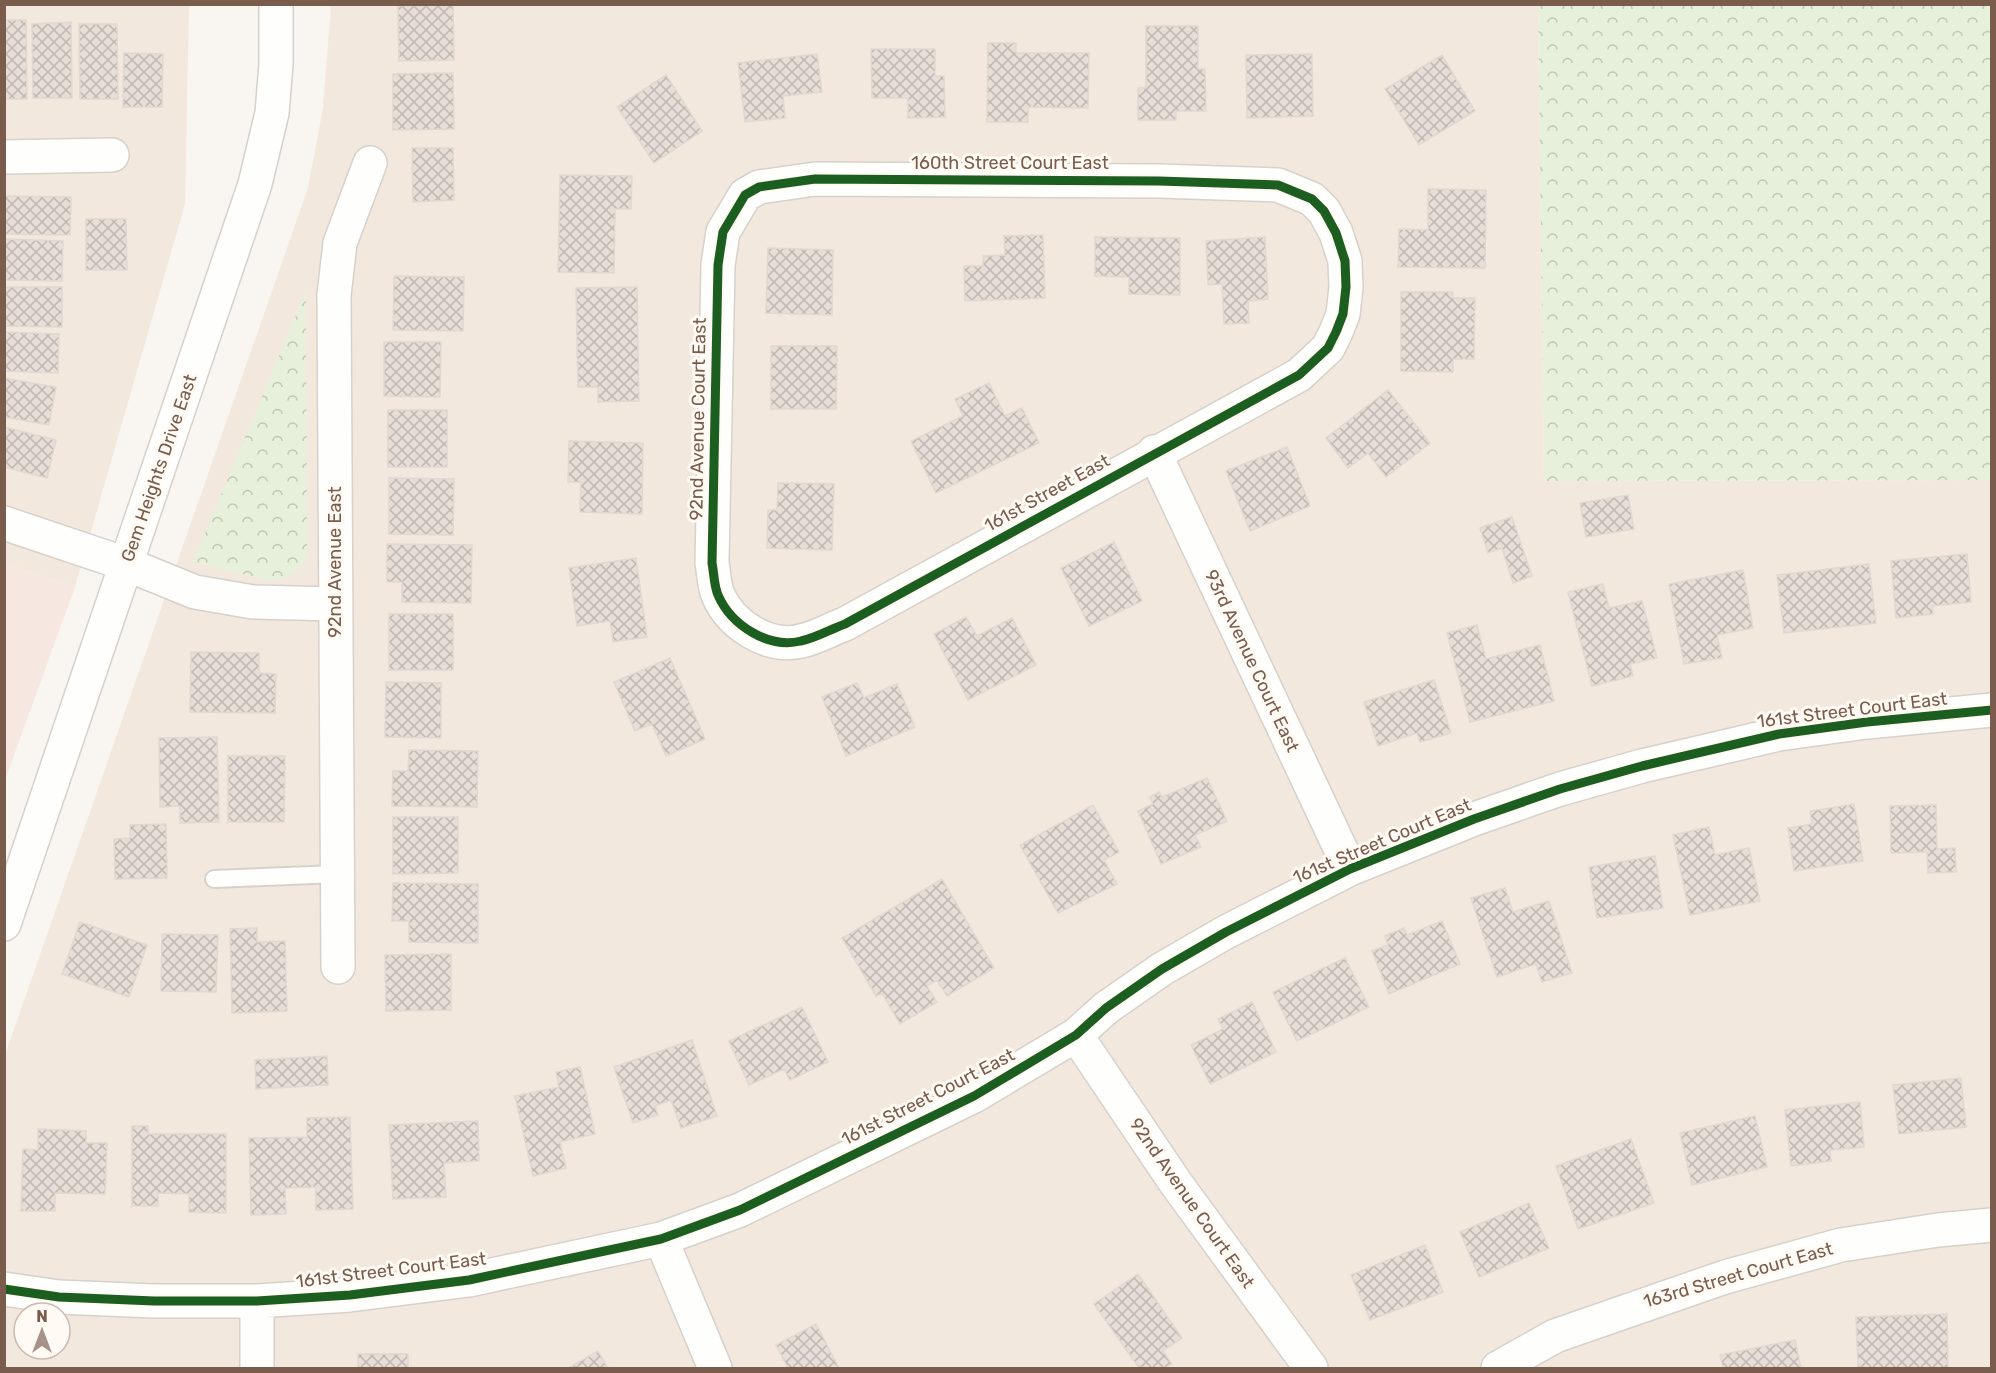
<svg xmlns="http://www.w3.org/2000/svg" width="1996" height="1373" font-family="Rubik,sans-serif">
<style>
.residential{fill:#f2e8de;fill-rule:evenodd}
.commercial{fill:#f6e8e1}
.forest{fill:url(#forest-crowns)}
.building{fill:url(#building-cross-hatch);stroke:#e2d8d2;stroke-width:1.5}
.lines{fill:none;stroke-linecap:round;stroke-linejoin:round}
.service-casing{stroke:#d7d1cb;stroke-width:20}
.minor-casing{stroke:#d7d1cb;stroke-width:36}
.tertiary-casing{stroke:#d7d1cb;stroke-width:36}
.service{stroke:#fefefd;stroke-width:16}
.minor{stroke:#fefefd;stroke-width:33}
.tertiary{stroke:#fefefd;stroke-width:33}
.cycleway-casing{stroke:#fffaf3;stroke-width:13}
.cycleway{stroke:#1b5e20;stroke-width:9}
.labels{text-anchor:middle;stroke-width:6;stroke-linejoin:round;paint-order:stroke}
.street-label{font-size:18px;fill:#7a5c4d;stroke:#fffaf3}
</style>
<defs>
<pattern id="forest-crowns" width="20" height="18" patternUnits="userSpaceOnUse" patternTransform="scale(1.5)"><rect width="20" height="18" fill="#e7f0db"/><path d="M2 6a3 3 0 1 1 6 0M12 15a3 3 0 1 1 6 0" fill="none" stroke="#c0c6b4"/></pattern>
<pattern id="building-cross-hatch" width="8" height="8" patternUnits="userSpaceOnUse" patternTransform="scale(1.5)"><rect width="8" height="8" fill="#e6ded7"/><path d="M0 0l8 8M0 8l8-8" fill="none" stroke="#bfb7b1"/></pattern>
</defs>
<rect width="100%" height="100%" fill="#f9f5f0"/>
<path class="residential" d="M5 5H189L185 204 75 587 5 563Z
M331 5H1538L1544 481 1991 480V1368H5V1055L308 188 323 108ZM24 1313H60V1349H24Z"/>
<path class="commercial" d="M5 563 75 587 5 780 4 563Z"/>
<path class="forest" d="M1538 5H1991V480L1544 481Z
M306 291 307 559 293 574 271 581 193 562Z"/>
<path class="building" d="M453 5 454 60 399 61 398 6Z
M4 20H26L27 99H4Z
M71 22 72 98H33L32 24Z
M79 24H117L118 99H80Z
M1146 26H1198V69H1205L1206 111H1176V120H1138V88H1146Z
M988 43H1016V53H1089L1088 108 1028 107V122H987Z
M871 49H935V76H944L945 117 908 118V98H872Z
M124 53 163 54 162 107H123Z
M817 54 822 92 783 96 785 118 745 122 738 63Z
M1312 54 1313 116 1247 118 1246 55Z
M1442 55 1475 111 1419 145 1385 89Z
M453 73 454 129 393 130V74Z
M666 75 702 131 654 163 617 107Z
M412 148H453L454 200 413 202Z
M560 175 632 176 631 209H615L614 273 558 272Z
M1428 189 1486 190 1485 268 1398 267 1399 229 1428 230Z
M4 196 71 197 70 235 4 234Z
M86 219H126L127 270H86Z
M1043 235 1045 298 965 301 964 266H983V256L1005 255 1004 236Z
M1095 237 1180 238V295L1129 294V277L1095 276Z
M1265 237 1268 299 1248 301 1249 323 1224 324 1222 284 1208 285 1206 241Z
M4 239 63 241 62 281 4 280Z
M768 248 833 250 832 315 766 313Z
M394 276 464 277 463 331 393 330Z
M4 287H62V327L4 326Z
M637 287 639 401 598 402V387H578L576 288Z
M1401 292H1453V298H1475L1474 359H1453V372L1401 371Z
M4 332 59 334 58 373 4 371Z
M384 342H441L440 397 384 396Z
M771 346H837L836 409H771Z
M4 378 56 387 49 425 4 417Z
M989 383 1005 416 1022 408 1039 443 936 493 911 441 963 416 955 399Z
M1388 390 1430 443 1386 477 1368 453 1348 468 1326 438Z
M388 410H447V467H388Z
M4 427 56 440 47 478 4 467Z
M569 441 643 443 642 514 580 512 581 482H568Z
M1287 447 1310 506 1250 531 1226 471Z
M389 478 454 479 453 535 389 534Z
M778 483 834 484 832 550 767 548 768 510H777Z
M1628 495 1634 529 1586 537 1580 503Z
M1512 517 1532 576 1513 583 1502 548 1488 553 1480 528Z
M1114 542 1142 601 1089 626 1061 568Z
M387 544 472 545 471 603 402 602V582H387Z
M1967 554 1971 602 1932 606 1933 614 1896 618 1891 561Z
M636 558 647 637 613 642 610 621 577 626 569 568Z
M1869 564 1876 623 1784 633 1777 575Z
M1743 570 1753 628 1717 635 1722 658 1684 664 1669 584Z
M1603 584 1609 608 1642 601 1657 658 1630 664 1633 676 1592 686 1568 592Z
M389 614H453V670H389Z
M966 617 977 636 1012 618 1036 665 968 700 934 634Z
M1477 625 1486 659 1540 645 1554 701 1470 722 1447 633Z
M191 652 259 653V673L276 674 275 713 190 712Z
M670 658 705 739 666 756 652 724 635 731 614 682Z
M1434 680 1451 733 1420 742 1417 733 1378 746 1364 702Z
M386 682 441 683V738L385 737Z
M857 683 864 698 897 684 915 727 846 756 822 697Z
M217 737 219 822 180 823V806L160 807 159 738Z
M409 750 478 751 477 807 392 806 393 771H408Z
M228 756H285L284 822H228Z
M1207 778 1227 821 1195 835 1201 847 1161 864 1138 811 1153 804 1150 797 1159 792 1162 797Z
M1854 804 1863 861 1794 871 1788 828 1812 824 1810 811Z
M1093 805 1119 852 1104 860 1117 884 1058 913 1020 845Z
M1936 805 1937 849 1955 848 1956 872 1928 873 1927 852 1891 853 1890 806Z
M393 817H458V873L393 874Z
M166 824 167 878 115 879 114 839 130 838V825Z
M1709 827 1715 855 1749 848 1760 901 1690 915 1673 835Z
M1655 856 1663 908 1597 918 1589 867Z
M942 879 994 968 947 996 937 980 927 986 937 1002 900 1024 882 993 876 996 842 938Z
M393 883 478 884V943L409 942V921H392Z
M1505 888 1513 912 1549 901 1572 973 1542 982 1536 964 1497 977 1471 898Z
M1442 921 1460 964 1389 994 1372 951 1388 945 1385 936 1404 928 1407 935Z
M80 922 147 945 129 997 62 974Z
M257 928V942L285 941 287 1011 232 1013 230 929Z
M162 934 218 935 216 992 161 991Z
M451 954V1010L386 1011 385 955Z
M1345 958 1369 1007 1297 1041 1273 992Z
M1252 1002 1276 1052 1210 1084 1191 1045 1223 1029 1218 1019Z
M802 1007 828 1062 790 1080 784 1069 749 1085 729 1041Z
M692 1040 717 1116 681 1128 671 1100 655 1106 658 1115 633 1123 614 1067Z
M327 1056 328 1085 256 1089 255 1060Z
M580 1067 595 1134 560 1142 566 1168 533 1176 515 1096 559 1087 556 1072Z
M1961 1078 1966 1127 1899 1134 1893 1085Z
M1860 1102 1864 1147 1830 1150 1831 1161 1791 1166 1785 1110Z
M1755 1116 1767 1167 1692 1185 1680 1133Z
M350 1117 353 1209 316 1210V1187L285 1188 286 1214 251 1215 249 1138 307 1137V1118Z
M478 1121 479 1161 444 1163 446 1197 393 1199 389 1125Z
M132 1126H148V1134H226V1213L189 1212V1194L158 1193V1206H132Z
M38 1129 86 1131V1143H107L105 1194 55 1193V1211H21L23 1149 38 1150Z
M1631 1139 1654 1203 1578 1229 1556 1166Z
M1529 1203 1549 1248 1479 1277 1460 1232Z
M1425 1245 1443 1292 1370 1320 1351 1275Z
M1138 1274 1182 1338 1163 1351 1172 1364 1165 1368H1139L1094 1304Z
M1947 1314 1948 1368H1858L1856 1317Z
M816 1324 839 1368H788L776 1345Z
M1795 1340 1801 1368H1723L1720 1355Z
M598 1351 608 1368H568Z
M358 1354H408V1368H358Z"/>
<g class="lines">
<g class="service-casing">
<path id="service" d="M214 879 337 874"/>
</g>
<g class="minor-casing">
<path id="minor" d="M4 157 112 155
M815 179 1159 181 1278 185 1312 199 1324 211 1336 233 1345 261 1346 287 1343 314 1336 332 1328 348 1299 375 845 624C831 629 816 638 801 641 768 649 731 625 718 595 714 586 714 573 712 563L718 265 723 232 745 195 759 187Z
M1154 452 1350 869
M4 523 126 564 195 592 253 602 336 604
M338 967 334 295 340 243 370 163
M1076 1035 1175 1182 1311 1368
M661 1239 715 1368
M4 1289 59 1297 154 1301H257L350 1295 469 1280 661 1239 740 1210 974 1096 1076 1035 1106 1008 1162 969 1226 932 1350 869 1474 819 1560 789 1642 766 1779 734 1867 722 1992 710
M257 1368V1301
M1498 1368 1555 1336 1725 1277 1841 1245 1938 1230 1992 1225"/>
</g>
<g class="tertiary-casing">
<path id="tertiary" d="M4 924 255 184 272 113 276 64V4"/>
</g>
<use href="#service" class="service"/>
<use href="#minor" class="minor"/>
<use href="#tertiary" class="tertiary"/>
<g class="cycleway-casing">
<path id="cycleway" d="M815 179 1159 181 1278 185 1312 199 1324 211 1336 233 1345 261 1346 287 1343 314 1336 332 1328 348 1299 375 845 624C831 629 816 638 801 641 768 649 731 625 718 595 714 586 714 573 712 563L718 265 723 232 745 195 759 187Z
M4 1289 59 1297 154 1301H257L350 1295 469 1280 661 1239 740 1210 974 1096 1076 1035 1106 1008 1162 969 1226 932 1350 869 1474 819 1560 789 1642 766 1779 734 1867 722 1992 710"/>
</g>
<use href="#cycleway" class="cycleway"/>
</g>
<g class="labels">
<g class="street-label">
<text x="1010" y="169">160th Street Court East</text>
<text transform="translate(698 419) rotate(-89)" y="6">92nd Avenue Court East</text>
<text transform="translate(159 468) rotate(-71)" y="6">Gem Heights Drive East</text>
<text transform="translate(1047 493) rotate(-29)" y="6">161st Street East</text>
<text transform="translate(335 562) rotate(-90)" y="6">92nd Avenue East</text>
<text transform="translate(1252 661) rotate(65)" y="6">93rd Avenue Court East</text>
<text transform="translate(1852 710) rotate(-7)" y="6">161st Street Court East</text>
<text transform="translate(1382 841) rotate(-23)" y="6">161st Street Court East</text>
<text transform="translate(928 1097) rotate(-27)" y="6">161st Street Court East</text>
<text transform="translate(1192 1203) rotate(55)" y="6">92nd Avenue Court East</text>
<text transform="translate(391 1270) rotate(-7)" y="6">161st Street Court East</text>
<text transform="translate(1738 1275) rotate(-16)" y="6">163rd Street Court East</text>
</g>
</g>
<rect width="1996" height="1373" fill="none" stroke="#7a5c4d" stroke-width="12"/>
<g transform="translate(42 1331)"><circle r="28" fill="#fffaf3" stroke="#cabbb1" stroke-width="1.5"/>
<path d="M0-4.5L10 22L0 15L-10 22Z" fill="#a69286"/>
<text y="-9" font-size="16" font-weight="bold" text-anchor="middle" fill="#7a5c4d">N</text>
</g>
</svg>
